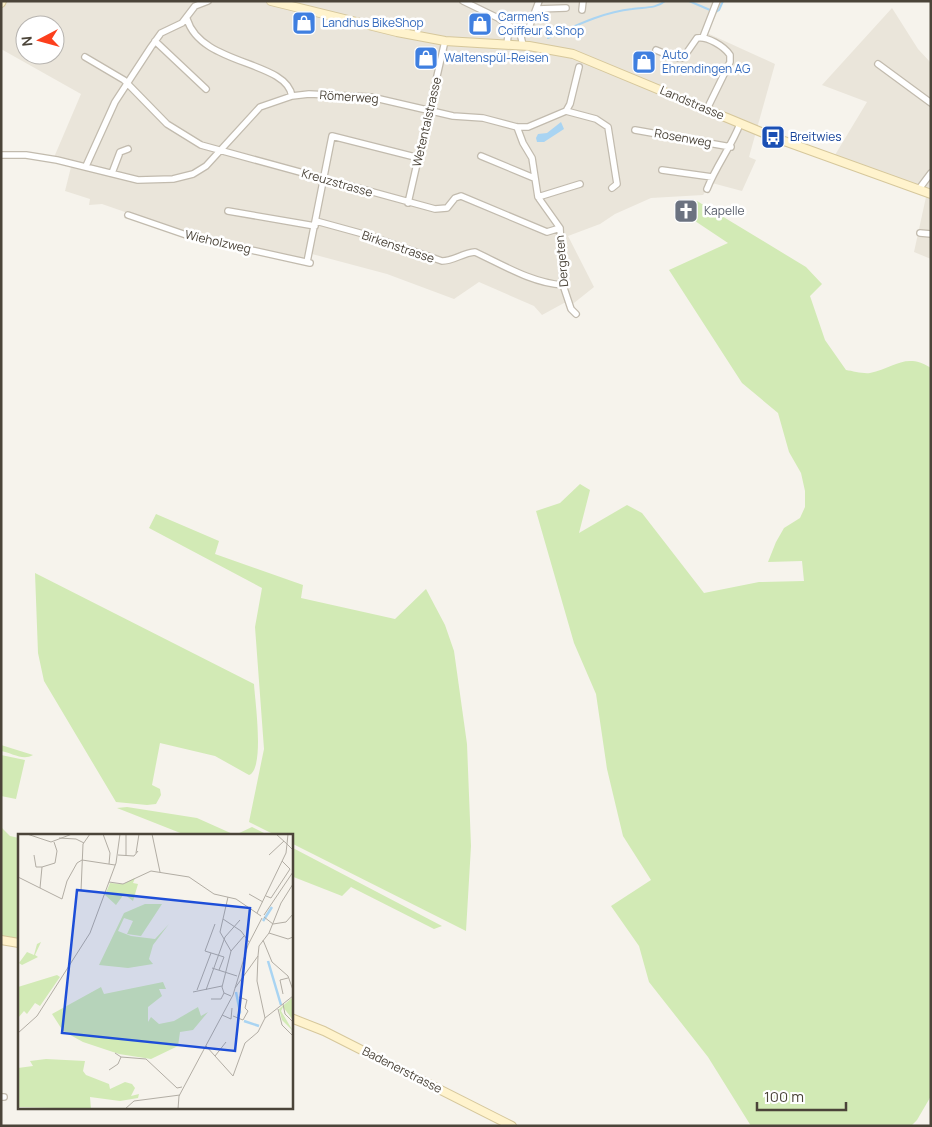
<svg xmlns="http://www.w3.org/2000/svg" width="932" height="1127" font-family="Manrope,sans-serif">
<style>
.residential{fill:#eae5da;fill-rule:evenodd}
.green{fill:#d2eab5}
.water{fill:#a9d4f2}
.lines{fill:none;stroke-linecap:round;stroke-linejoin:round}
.stream{stroke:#a9d4f2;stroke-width:2}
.street-casing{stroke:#c2bbae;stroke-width:8}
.secondary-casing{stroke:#d6c79b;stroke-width:10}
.street{stroke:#fff;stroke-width:5.5}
.secondary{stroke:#fff3cd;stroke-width:8}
.labels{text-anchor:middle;stroke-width:5;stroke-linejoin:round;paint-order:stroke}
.shop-label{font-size:12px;fill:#366cbe;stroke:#fff;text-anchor:start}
.street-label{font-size:12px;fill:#4b4439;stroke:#fff}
.transit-label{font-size:12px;fill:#164399;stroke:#fff;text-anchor:start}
.worship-label{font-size:12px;fill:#5b616d;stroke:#fff;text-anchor:start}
.inset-river{fill:none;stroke:#a9d4f2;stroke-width:2.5}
.inset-road{fill:none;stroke:#b2ada4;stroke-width:1}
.view{fill:#1d4ed8;fill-opacity:0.15;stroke:#1d4ed8;stroke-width:2.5}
.inset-edge{fill:none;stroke:#4b4439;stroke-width:2.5}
</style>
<rect width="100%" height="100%" fill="#f6f3ec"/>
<path class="residential" d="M1 1H723L707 33 775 64 749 157 756 160 742 191 712 183 703 195 651 198 615 214 600 224 568 236 594 287 574 303H564L542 315 534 306 479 282 454 299 387 274 312 254 308 264 190 239 144 224 145 219 102 204 89 205 90 199 65 191 71 167 52 162 81 94 1 49ZM25 25H55V55H25Z
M892 8 918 49 931 63V190L835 155 867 102 822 85Z
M926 197 931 199V259L914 252Z"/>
<path class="green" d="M697 201 806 267 822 284 810 296 825 340 846 370C853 371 863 374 870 373 894 368 906 352 931 368V1096L917 1120 911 1126H751L708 1057 649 982 639 946 611 906 651 880 623 836 607 769 596 694 574 643 536 511 560 503 580 484 590 490 579 533 627 505 642 513 704 593 759 582 804 581 802 561 768 562 776 542 784 528 800 518 805 507V491L801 473 789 452 778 413 742 383 669 270 728 243 689 217Z
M156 514 219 541 215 554 303 585 301 598 395 619 426 589 445 625 454 651 467 744 471 846 466 931 291 843V836H277L249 822 264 749 255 627 262 588 149 528Z
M35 573 254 684C255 701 265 769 249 775L215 756 160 743 152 785 160 789 161 795 156 804 147 805 116 802 44 681 38 653Z
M1 745 33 755C23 761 12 753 1 751Z
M1 755 25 760 16 799 1 796Z
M127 807 197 818 235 835 252 827 270 836H188L117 808Z
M1 827 10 836 19 838V936L15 939 1 936Z
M291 847 442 926 434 929 351 887 342 896 291 876Z"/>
<path class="water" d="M561 122 564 129 544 142H537L536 138 538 134 547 133Z"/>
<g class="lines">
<path class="stream" d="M689 1 710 10
M716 12 719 10 723 1
M548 38C575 26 603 12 632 9 644 7 656 9 665 1"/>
<g class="street-casing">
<path id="street" d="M463 1 498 18 520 33 523 45
M537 9 566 8
M582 10 583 1
M187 19C201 66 286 60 292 96
M520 33H527L539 1
M703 37 717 1
M155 41 206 89
M507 45 509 26
M656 50 675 58H683L697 38C707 36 724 46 730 55V62L707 109
M85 57 124 80 167 124 201 145 435 209 447 208 455 198 461 196 547 232 560 228
M878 64 931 103
M566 111 596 119 608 127 617 184 612 188
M517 127 523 143 532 158 538 197 560 228 563 285 571 309 576 314
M635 130 731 147
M1 155H26L57 160 138 180 173 179 193 174 206 166 260 107 292 96 309 94 371 97 453 116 483 118 517 127H528L566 111 570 104 579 67
M481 156 534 178
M86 166 115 102 151 47 161 33 182 23 195 6 208 1
M662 170 712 177
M112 173 120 152 128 149
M707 189C716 166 731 147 740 124
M919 189 931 173
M538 197 580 184
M408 203 445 41
M228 211 315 226
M128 215 192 237 310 263
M316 221 367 235 442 261C454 261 462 253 475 252 503 265 532 283 563 285
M920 233 931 234
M307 262 332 136 419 158
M1 1097H4"/>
</g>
<g class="secondary-casing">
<path id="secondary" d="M271 1 397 32 445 41 529 46 573 54 773 137 931 194
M1 3 2 1
M1 940 19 943
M291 1018 324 1031 512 1126"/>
</g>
<use href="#street" class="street"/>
<use href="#secondary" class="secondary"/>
</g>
<defs>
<g id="shop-square" transform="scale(1.25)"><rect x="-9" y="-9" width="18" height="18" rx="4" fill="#3f7fe0" stroke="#fff"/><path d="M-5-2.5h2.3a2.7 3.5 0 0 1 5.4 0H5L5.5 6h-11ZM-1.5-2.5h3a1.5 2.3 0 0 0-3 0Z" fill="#fff"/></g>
<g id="bus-square" transform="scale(1.25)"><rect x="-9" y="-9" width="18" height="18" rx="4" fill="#1a4fb4" stroke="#fff"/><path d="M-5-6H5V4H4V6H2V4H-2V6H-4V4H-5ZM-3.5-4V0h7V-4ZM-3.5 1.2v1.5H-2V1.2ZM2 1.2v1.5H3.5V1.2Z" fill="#fff"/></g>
<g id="church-square" transform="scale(1.25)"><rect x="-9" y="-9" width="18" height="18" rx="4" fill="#6b7280" stroke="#fff"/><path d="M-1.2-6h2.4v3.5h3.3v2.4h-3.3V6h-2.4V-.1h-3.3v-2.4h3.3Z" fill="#fff"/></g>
</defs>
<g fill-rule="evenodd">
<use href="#shop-square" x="304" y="23"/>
<use href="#shop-square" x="480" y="24"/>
<use href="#shop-square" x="426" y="58"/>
<use href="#shop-square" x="644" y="62"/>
<use href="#bus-square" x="773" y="137"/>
<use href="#church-square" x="686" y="211"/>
</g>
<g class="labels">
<g class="shop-label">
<text x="498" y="21">Carmen's<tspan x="498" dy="14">Coiffeur &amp; Shop</tspan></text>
<text x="322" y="27">Landhus BikeShop</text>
<text x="662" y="59">Auto<tspan x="662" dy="14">Ehrendingen AG</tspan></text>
<text x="444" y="62">Waltenspül-Reisen</text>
</g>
<g class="street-label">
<text transform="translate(349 97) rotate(4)" y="4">Römerweg</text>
<text transform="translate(692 103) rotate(23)" y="4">Landstrasse</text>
<text transform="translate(427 122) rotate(-77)" y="4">Wetentalstrasse</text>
<text transform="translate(683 138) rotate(10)" y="4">Rosenweg</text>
<text transform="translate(337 183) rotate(16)" y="4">Kreuzstrasse</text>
<text transform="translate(218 242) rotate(13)" y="4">Wieholzweg</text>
<text transform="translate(398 247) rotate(19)" y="4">Birkenstrasse</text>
<text transform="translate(562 261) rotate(-95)" y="4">Dergeten</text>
<text transform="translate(402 1070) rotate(27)" y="4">Badenerstrasse</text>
</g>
<g class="transit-label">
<text x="790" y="141">Breitwies</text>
</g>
<g class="worship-label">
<text x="704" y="215">Kapelle</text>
</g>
</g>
<g transform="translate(18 834)">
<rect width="275" height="275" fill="#f6f3ec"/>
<path d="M117 44 115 49 120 50 115 67 106 60 98 71 87 61 92 49 105 50ZM127 70H144L123 102 109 100 115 87 106 84 100 97 113 102 137 105 151 90 135 111 131 125 135 130 110 134 81 131 106 79ZM23 108 17 121 20 123 4 131 1 129 9 118 16 121 19 110ZM39 141 42 143 22 172 17 169 9 180 6 177 0 184V153ZM145 148 148 155H141L144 162 130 173V188L133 183 141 190 156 187 180 173 183 182 190 178 175 196 162 198 160 212 133 225 101 220 65 208 45 197 34 180 83 153 86 160ZM275 163V186L265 173 263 177 275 197 264 186 261 175ZM28 225 67 227 65 237 68 241 91 250 92 255 107 248 114 250 117 254 113 262 121 260 120 264 102 267 72 263 73 275 0 273V234L15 232 12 227Z" fill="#d2eab5"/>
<path class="inset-river" d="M245 87 254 73M250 127 263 171M218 158 222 178 220 182M226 187 241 192"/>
<path class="inset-road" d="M9 0 33 8 54 0M85 0 92 19 91 30M108 0V22M134 0 142 38M270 0 269 10 275 16M41 4 58 5 66 9M118 19 121 0M16 21 18 33H24M100 21 116 22 120 17M251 21 266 7M24 33 37 29 39 17 36 8M0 43 44 65 49 47 59 29 64 26 97 31M91 48 105 50 133 37 171 43 196 60 218 65 243 82M22 54 24 33M63 57 65 10 72 0M231 60 245 68M248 62 253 64 272 35 264 27M210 63 202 98 213 117 204 153 206 159 213 162M239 79 268 19 269 10 258 0M246 81 275 38M246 83 255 90 268 88 275 80M205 85 223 97 231 108M251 99 270 105 275 103M245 106 254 128 270 142 275 156M187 117 206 123 201 136M187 117 197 90M213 117 226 102M240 122 239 147 247 184M194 134 219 142M217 154 240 122 241 112 251 99 263 69 275 50M179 156 193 119M188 156 207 103 222 86M175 158 204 152M265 160 262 146 270 144M193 165H203L206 159M265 170 267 180 275 188M260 175 264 191 275 202M204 181 213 185 214 174M215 182 225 186 230 177 227 174 229 166 221 163M0 199 19 182 72 99 98 29 102 0M188 212 215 242M97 219 103 223 128 225 159 254 164 253M197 222 208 208M91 236 100 230 103 223M215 242 227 209 240 198 247 184 275 162M107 275 116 267 162 261M160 275 161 262 215 161 230 111 244 84"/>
<path class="view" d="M59 56 232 74 217 217 44 199Z"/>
<rect width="275" height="275" class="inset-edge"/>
</g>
<rect width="932" height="1127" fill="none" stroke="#4b4439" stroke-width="5"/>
<g transform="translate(40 40) rotate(264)"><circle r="24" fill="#ffffff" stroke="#b7b4b0"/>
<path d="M0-4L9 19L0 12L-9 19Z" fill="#fc3f1d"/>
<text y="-8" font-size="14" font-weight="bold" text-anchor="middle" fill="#4b4439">N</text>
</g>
<path d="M757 1102v8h89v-8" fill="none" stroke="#4b4439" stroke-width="2.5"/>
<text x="764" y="1102" font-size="15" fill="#4b4439" stroke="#ffffff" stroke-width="4" paint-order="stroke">100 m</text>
</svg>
